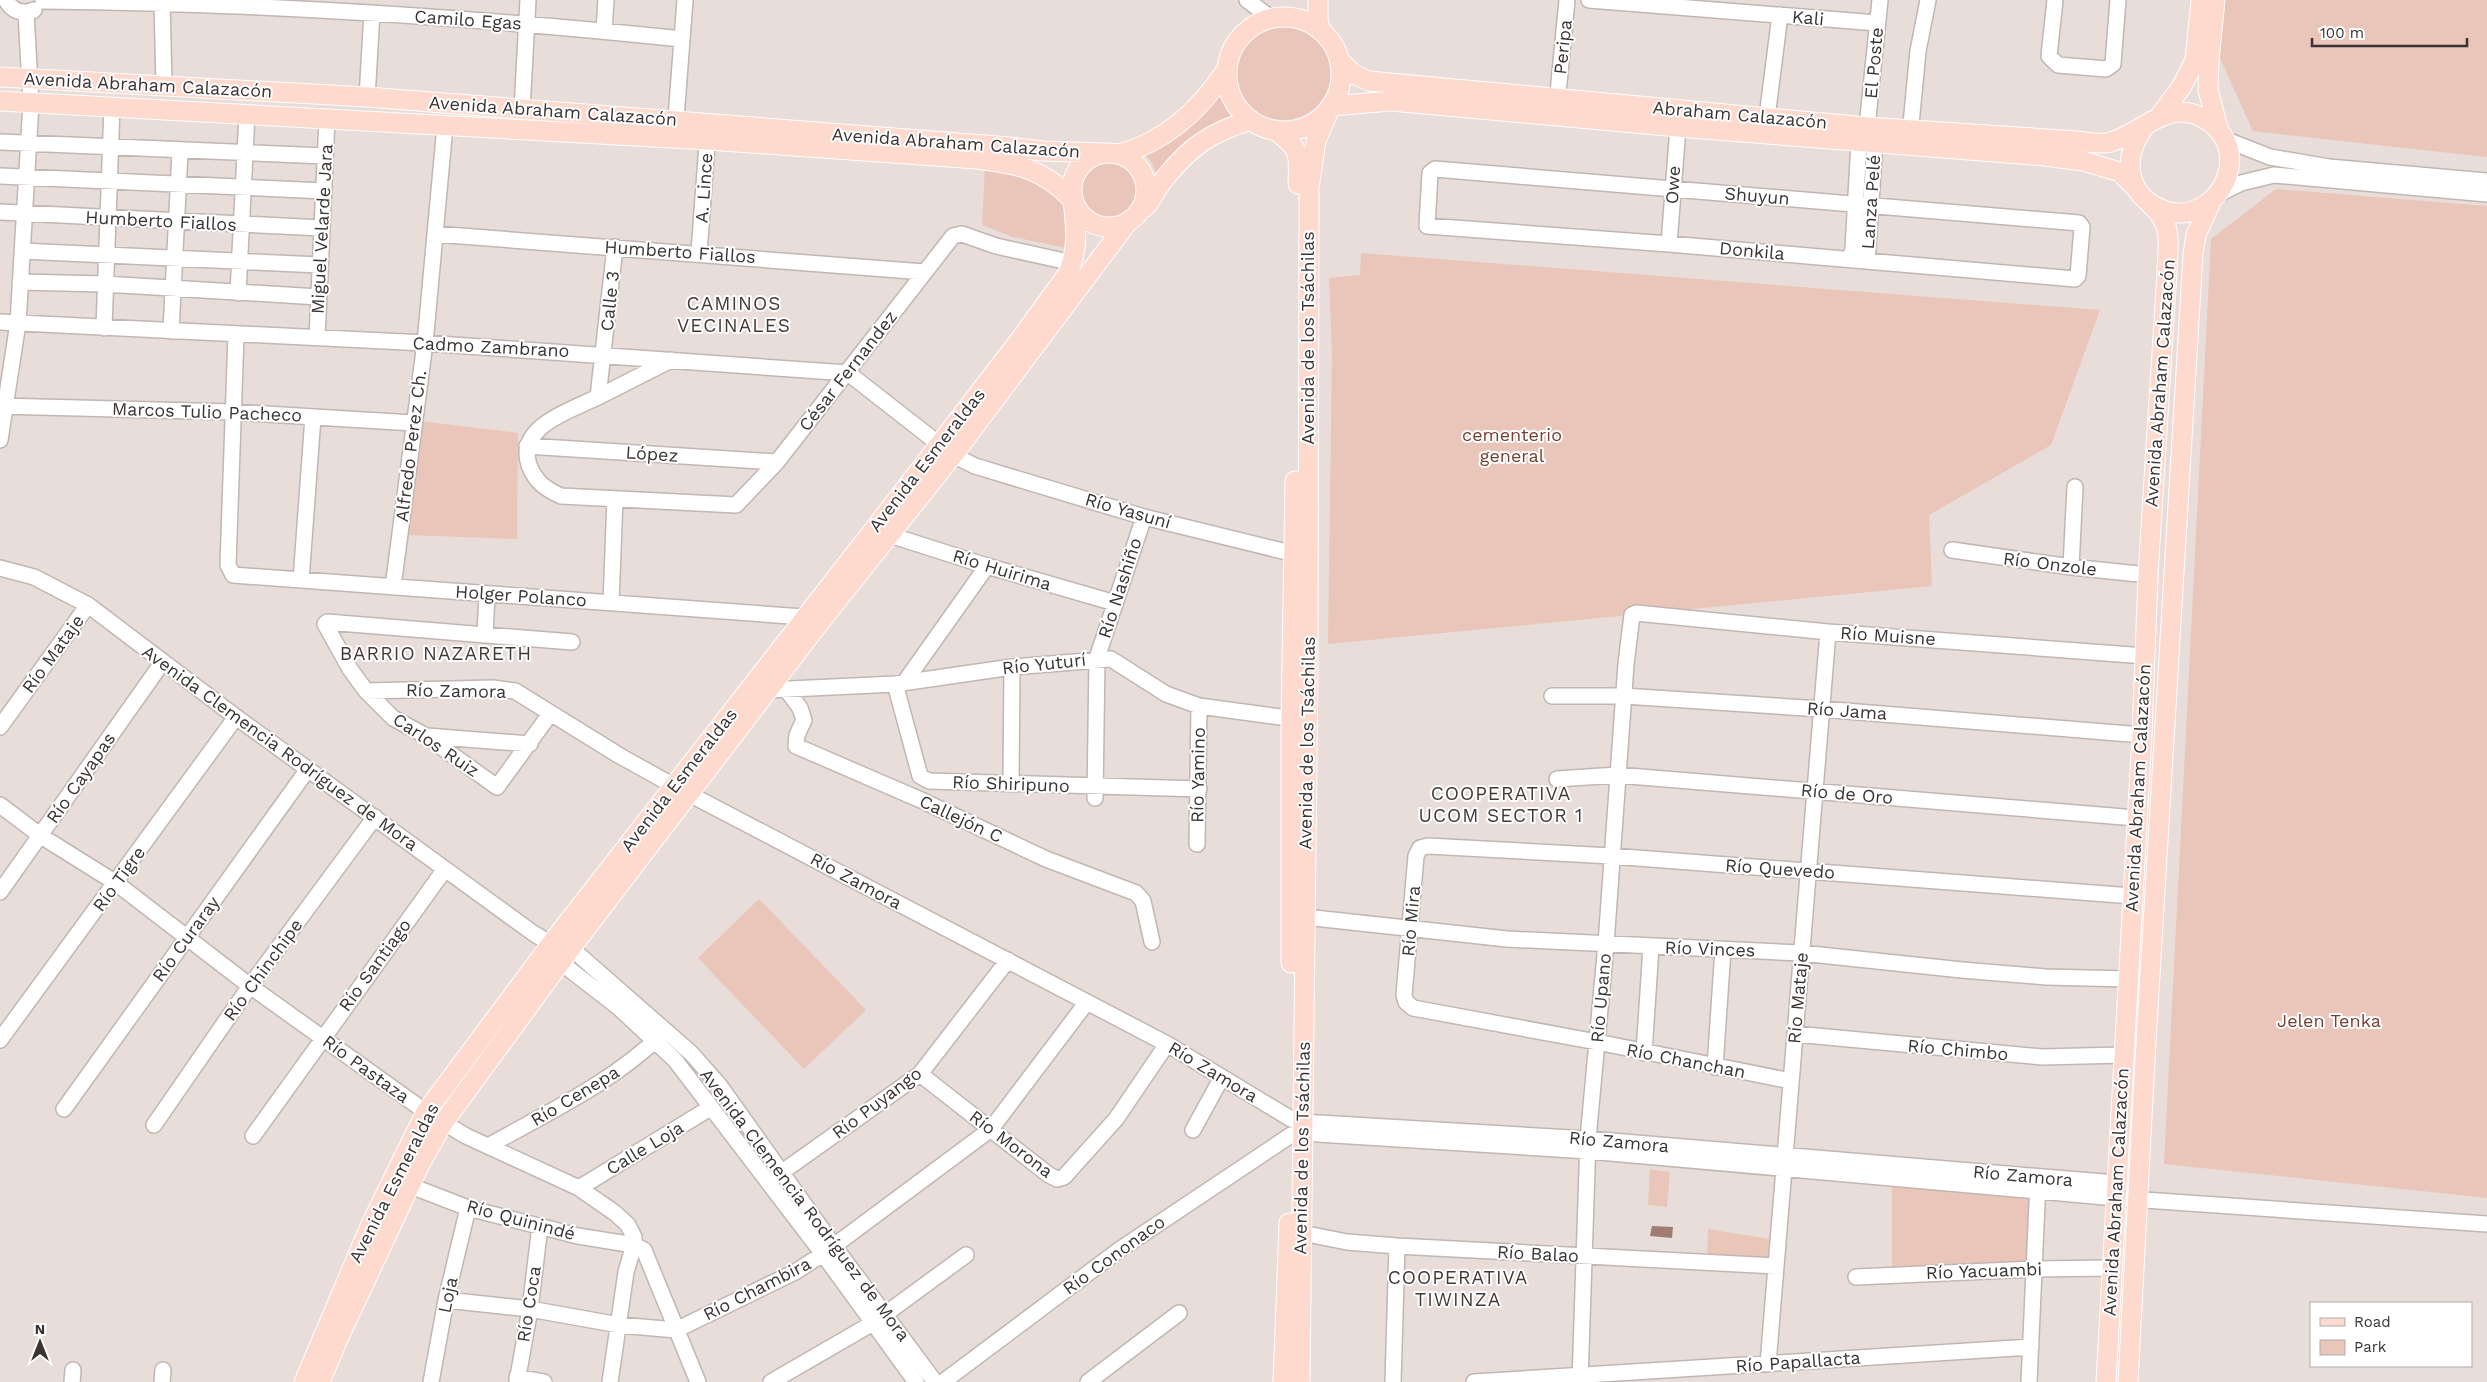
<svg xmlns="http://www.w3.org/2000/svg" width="2487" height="1382" font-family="'Work Sans',sans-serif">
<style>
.green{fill:#eac5ba}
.water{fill:#a07c72}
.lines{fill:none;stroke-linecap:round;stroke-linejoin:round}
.minor-casing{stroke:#c1b6b2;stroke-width:18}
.major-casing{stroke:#fff;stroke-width:21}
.minor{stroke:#fff;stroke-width:15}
.major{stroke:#fed9ce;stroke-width:19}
.labels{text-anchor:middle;stroke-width:4;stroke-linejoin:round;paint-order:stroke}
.street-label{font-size:18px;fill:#393433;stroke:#fff}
.park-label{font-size:18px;fill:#733f30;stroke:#fff}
.neighbourhood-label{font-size:19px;letter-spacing:1px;fill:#423937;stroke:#fff}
</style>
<rect width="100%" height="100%" fill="#e8ddd9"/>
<path class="green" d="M2220 0H2487V157L2253 131 2214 45Z
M1235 72a48 48 0 1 1 96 0a48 48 0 1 1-96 0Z
M1223 87 1221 93 1228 106 1240 117 1156 178C1156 164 1147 156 1137 148Z
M1079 190a30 30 0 1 1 60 0a30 30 0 1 1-60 0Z
M985 167 1026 171 1061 194 1068 215 1066 248 1013 237 982 225Z
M2276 189 2487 206V1198L2164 1164 2211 239Z
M1361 253 2100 310 2051 445 1929 515 1932 586 1328 644 1332 353 1329 278 1360 275Z
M420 421 518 433 517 539 405 535Z
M759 899 866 1010 804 1069 698 958Z
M1650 1169 1670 1172 1667 1207 1648 1205Z
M1892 1181 2032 1194 2027 1263 1892 1269Z
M1708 1229 1769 1239 1767 1264 1707 1258Z"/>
<path class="water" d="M1652 1226 1673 1227 1672 1238 1650 1236Z"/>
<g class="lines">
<g class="minor-casing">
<path id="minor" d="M6 0C12 11 22 15 34 10
M162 0 164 85
M1247 0 1271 18
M1589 0 1877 23
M2055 0 2049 56 2058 65 2106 69 2113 64 2118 0
M43 1C257 3 470 17 682 39
M604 31 606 0
M1558 93 1567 0
M367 97 372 13
M522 109 528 0
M1767 117 1780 15
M1911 124 1918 51 1928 0
M1867 127 1880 0
M675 131 685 0
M2224 139 2270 157 2329 167 2487 181
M0 142 325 156
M1435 169 2079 223 2082 227 2078 276 2075 279 1669 244 1427 226 1430 173Z
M0 176 324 191
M2219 194 2241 183 2274 175 2487 194
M0 212 322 228
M435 234 924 272
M1669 244 1678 127
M615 247 598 397C572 410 516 426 529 465 535 481 545 489 561 496L736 505 777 462 953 236 962 234 996 246 1073 263
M22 251 320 265
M699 253 708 130
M1850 259 1853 249 1859 142
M1867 261 1875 143
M20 282 105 284 319 297
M238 293 247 114
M0 322 425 343 848 373 953 455 975 466 1144 517 1303 556
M104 328 112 107
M171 331 180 152
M236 335 228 565 233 575 804 617 813 620
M317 338 327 119
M598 397 671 360
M0 406 233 412 413 423
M0 440 18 323 31 103 26 13
M527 446 777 462
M890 535 987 566 1115 603
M1952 550 2071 567 2148 575
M2071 567 2075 487
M0 568 34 577 88 605 236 717 533 933 551 944 571 948 691 1053 720 1086 834 1246 935 1382
M301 580 313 417
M393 587 425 343 445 126
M611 603 615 499
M485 635 487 594
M904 683 987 566
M895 684 920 776 929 781 1199 789
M786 689 800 708 804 720 797 735 796 746 921 800 1046 859 1136 893 1143 901 1152 942
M769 690 895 684 1012 667 1111 659 1166 694 1199 706 1302 720
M366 691 493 688 515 691 620 756 674 786 1167 1044 1291 1119 1302 1122 1588 1139 2116 1183 2138 1199
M1552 696H1624L1821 709 2142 735
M550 714 497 787 426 736 393 718 366 691 350 669 325 624 327 622 572 642
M0 727 88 605
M427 736 530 744
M1557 779 1617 775 2136 818
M1011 782 1012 667
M1095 798 1097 658 1144 517
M0 805 41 836 116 883 250 986 426 1112 466 1136 579 1188 615 1213 628 1225 634 1237V1245L644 1250 698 1382
M1197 844 1199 706
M0 892 162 663
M1296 916 1507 939 1801 953 1962 970 2046 977 2129 979
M556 954 560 962 618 1007 675 1060 823 1254 916 1382
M1795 1034 2042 1057 2123 1055
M0 1040 236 717
M1644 1053 1651 947
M1715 1067 1723 949
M920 1074 1049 1175 1057 1179 1064 1177 1116 1119 1167 1044
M1791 1081 1597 1042 1413 1008 1406 1002 1404 995 1416 856 1420 848 1428 846 1611 856 2132 896
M64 1109 308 769
M154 1125 250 986 375 817
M1193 1130 1222 1077
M253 1136 445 869
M490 1145C549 1112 613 1082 662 1034
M775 1177 920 1074 1008 960
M411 1186 468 1208 578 1236 634 1245 626 1272 610 1382
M579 1188 710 1108
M1302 1233 1347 1242 1397 1246 1776 1266
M1856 1277 2034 1269 2111 1268
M446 1300 530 1309 619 1325 676 1330 795 1272 823 1254 991 1129 1087 1002
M1768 1364 1828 632
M517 1377 544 1382
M72 1382 73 1370
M162 1382 163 1370
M431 1382 446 1300 468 1208
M517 1382 530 1309 540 1226
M771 1382 873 1323 966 1255
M943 1382 1119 1250 1291 1135 1302 1133 1588 1151 2116 1198 2487 1224
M1088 1382 1179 1313
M1393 1382 1397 1246
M1474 1382 2031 1347
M1580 1382 1588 1139 1606 944 1626 664 1632 615 1636 613 1828 632 2145 656
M2029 1382 2038 1181"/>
</g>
<g class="major-casing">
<path id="major" d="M1318 0V20L1321 31
M2215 0 2209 61 2208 90 2219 131
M1227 74a57 57 0 1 1 114 0a57 57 0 1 1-114 0Z
M1339 60 1353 74 1369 81 1867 127 2077 141C2087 142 2101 145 2111 142 2145 132 2170 95 2208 121 2219 128 2227 140 2229 152 2235 186 2202 222 2166 211 2125 197 2121 157 2145 126
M0 77 367 97 1010 147 1042 151 1105 153
M0 101 708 140 977 159C1019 164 1043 169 1073 200 1076 227 1079 250 1067 275L1019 341 893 505 551 944 426 1112 371 1224 304 1382
M1331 106 1391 101 1678 127 2045 156 2083 161 2120 172 2135 187
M2159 117 2182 86 2195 60 2201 0
M1275 130C1301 150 1299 152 1298 184
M1072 190a37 37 0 1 1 74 0a37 37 0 1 1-74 0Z
M1120 154C1166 141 1200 110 1226 70
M1145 207C1153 198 1157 187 1165 178 1191 146 1211 132 1251 120
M1291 963V719L1295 481
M320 1382 338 1339 419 1166 443 1123 571 948 820 622 953 455 1127 223
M1283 1382 1289 1223
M1300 1382 1308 667 1309 188 1316 141 1330 108
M2106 1382 2142 735 2148 575 2167 272C2168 239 2174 224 2147 201
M2128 1382 2146 1042 2193 254 2196 235 2211 202"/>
</g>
<use href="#minor" class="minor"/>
<use href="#major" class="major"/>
</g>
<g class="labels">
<g class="street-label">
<text transform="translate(1808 18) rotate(5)" y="6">Kali</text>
<text transform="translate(468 20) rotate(4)" y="6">Camilo Egas</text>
<text transform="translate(1563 47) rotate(-84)" y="6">Peripa</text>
<text transform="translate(1874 63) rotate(-85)" y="6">El Poste</text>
<text transform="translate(148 85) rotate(3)" y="6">Avenida Abraham Calazacón</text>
<text transform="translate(553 111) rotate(4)" y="6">Avenida Abraham Calazacón</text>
<text transform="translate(1740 115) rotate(5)" y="6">Abraham Calazacón</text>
<text transform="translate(956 143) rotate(4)" y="6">Avenida Abraham Calazacón</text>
<text transform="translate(1673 185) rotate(-86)" y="6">Owe</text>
<text transform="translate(704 188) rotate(-86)" y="6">A. Lince</text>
<text transform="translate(1757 196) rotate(5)" y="6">Shuyun</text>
<text transform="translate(1871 202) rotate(-86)" y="6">Lanza Pelé</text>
<text transform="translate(161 221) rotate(3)" y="6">Humberto Fiallos</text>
<text transform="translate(322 229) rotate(-87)" y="6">Miguel Velarde Jara</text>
<text transform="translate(1752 251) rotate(5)" y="6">Donkila</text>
<text transform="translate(680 252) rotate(4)" y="6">Humberto Fiallos</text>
<text transform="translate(610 301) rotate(-84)" y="6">Calle 3</text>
<text transform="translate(1308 338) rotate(-90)" y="6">Avenida de los Tsáchilas</text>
<text transform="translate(491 347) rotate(3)" y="6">Cadmo Zambrano</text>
<text transform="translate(848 371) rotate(-52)" y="6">César Fernandez</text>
<text transform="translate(2160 383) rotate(-86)" y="6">Avenida Abraham Calazacón</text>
<text transform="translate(207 412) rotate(2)" y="6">Marcos Tulio Pacheco</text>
<text transform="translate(411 446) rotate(-83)" y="6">Alfredo Perez Ch.</text>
<text transform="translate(652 454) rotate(4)" y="6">López</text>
<text transform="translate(927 460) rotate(-52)" y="6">Avenida Esmeraldas</text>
<text transform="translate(1128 511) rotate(16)" y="6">Río Yasuní</text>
<text transform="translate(2050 564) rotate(7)" y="6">Río Onzole</text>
<text transform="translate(1002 570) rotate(17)" y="6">Río Huirima</text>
<text transform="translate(1120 588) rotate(-72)" y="6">Río Nashiño</text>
<text transform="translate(521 596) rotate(4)" y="6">Holger Polanco</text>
<text transform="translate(1888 636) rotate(4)" y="6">Río Muisne</text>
<text transform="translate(53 654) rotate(-54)" y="6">Río Mataje</text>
<text transform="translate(1044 664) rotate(-6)" y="6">Río Yuturí</text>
<text transform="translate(456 691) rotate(1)" y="6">Río Zamora</text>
<text transform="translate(1847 711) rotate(4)" y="6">Río Jama</text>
<text transform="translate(1307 743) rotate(-89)" y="6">Avenida de los Tsáchilas</text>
<text transform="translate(436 745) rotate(34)" y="6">Carlos Ruiz</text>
<text transform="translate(280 748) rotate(36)" y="6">Avenida Clemencia Rodríguez de Mora</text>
<text transform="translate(1198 775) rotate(-89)" y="6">Río Yamino</text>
<text transform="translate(81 778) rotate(-55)" y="6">Río Cayapas</text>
<text transform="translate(679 780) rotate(-52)" y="6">Avenida Esmeraldas</text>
<text transform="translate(1011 784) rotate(2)" y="6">Río Shiripuno</text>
<text transform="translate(2138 788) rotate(-87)" y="6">Avenida Abraham Calazacón</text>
<text transform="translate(1847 794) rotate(5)" y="6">Río de Oro</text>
<text transform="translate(961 819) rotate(25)" y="6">Callejón C</text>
<text transform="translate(1780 869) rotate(4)" y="6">Río Quevedo</text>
<text transform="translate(119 879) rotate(-54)" y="6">Río Tigre</text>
<text transform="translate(856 881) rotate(28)" y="6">Río Zamora</text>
<text transform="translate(1411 921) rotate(-85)" y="6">Río Mira</text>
<text transform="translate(186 939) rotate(-54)" y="6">Río Curaray</text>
<text transform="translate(1710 949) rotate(2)" y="6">Río Vinces</text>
<text transform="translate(375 965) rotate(-54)" y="6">Río Santiago</text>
<text transform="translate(263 970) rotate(-54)" y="6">Río Chinchipe</text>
<text transform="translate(1601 998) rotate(-85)" y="6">Río Upano</text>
<text transform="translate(1798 998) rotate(-85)" y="6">Río Mataje</text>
<text transform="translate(1958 1050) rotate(5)" y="6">Río Chimbo</text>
<text transform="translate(1686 1061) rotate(11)" y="6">Río Chanchan</text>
<text transform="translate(366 1069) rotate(36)" y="6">Río Pastaza</text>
<text transform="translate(1213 1072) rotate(31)" y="6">Río Zamora</text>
<text transform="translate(575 1096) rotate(-31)" y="6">Río Cenepa</text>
<text transform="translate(877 1103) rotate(-37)" y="6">Río Puyango</text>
<text transform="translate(1619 1142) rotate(5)" y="6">Río Zamora</text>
<text transform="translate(1011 1144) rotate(37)" y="6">Río Morona</text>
<text transform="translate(645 1148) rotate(-31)" y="6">Calle Loja</text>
<text transform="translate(1302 1148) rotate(-89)" y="6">Avenida de los Tsáchilas</text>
<text transform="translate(2023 1176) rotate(5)" y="6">Río Zamora</text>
<text transform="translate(394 1183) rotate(-63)" y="6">Avenida Esmeraldas</text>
<text transform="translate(2116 1192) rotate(-87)" y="6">Avenida Abraham Calazacón</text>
<text transform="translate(805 1205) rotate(53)" y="6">Avenida Clemencia Rodríguez de Mora</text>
<text transform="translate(521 1220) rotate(15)" y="6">Río Quinindé</text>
<text transform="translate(1538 1254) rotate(3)" y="6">Río Balao</text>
<text transform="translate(1114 1255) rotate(-36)" y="6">Río Cononaco</text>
<text transform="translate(1984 1271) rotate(-2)" y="6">Río Yacuambi</text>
<text transform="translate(757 1289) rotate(-27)" y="6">Río Chambira</text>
<text transform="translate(448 1295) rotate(-78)" y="6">Loja</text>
<text transform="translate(529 1304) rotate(-81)" y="6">Río Coca</text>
<text transform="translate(1798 1362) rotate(-4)" y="6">Río Papallacta</text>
</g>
<g class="park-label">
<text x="1512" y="441">cementerio<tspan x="1512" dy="21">general</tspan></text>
<text x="2329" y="1027">Jelen Tenka</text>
</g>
<g class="neighbourhood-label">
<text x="734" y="310">CAMINOS<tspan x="734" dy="22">VECINALES</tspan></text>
<text x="436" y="660">BARRIO NAZARETH</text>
<text x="1501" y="800">COOPERATIVA<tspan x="1501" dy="22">UCOM SECTOR 1</tspan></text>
<text x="1458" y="1284">COOPERATIVA<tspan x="1458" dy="22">TIWINZA</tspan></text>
</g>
</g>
<rect x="2310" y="1302" width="162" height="65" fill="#ffffff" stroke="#b0aead"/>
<rect x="2320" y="1318" width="25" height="8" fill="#fed9ce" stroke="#b0aead"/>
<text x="2354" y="1327" font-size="15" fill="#393433">Road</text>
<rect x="2320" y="1340" width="25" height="15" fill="#eac5ba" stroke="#b0aead"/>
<text x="2354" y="1352" font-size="15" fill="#393433">Park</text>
<g transform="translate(40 1342)" stroke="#ffffff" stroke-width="4" paint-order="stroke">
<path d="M0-4L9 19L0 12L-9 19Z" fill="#393433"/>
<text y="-8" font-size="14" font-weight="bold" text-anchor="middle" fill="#393433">N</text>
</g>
<path d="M2312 38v8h155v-8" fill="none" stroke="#393433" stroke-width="2.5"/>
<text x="2320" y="38" font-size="15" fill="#393433" stroke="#ffffff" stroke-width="4" paint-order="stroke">100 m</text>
</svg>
